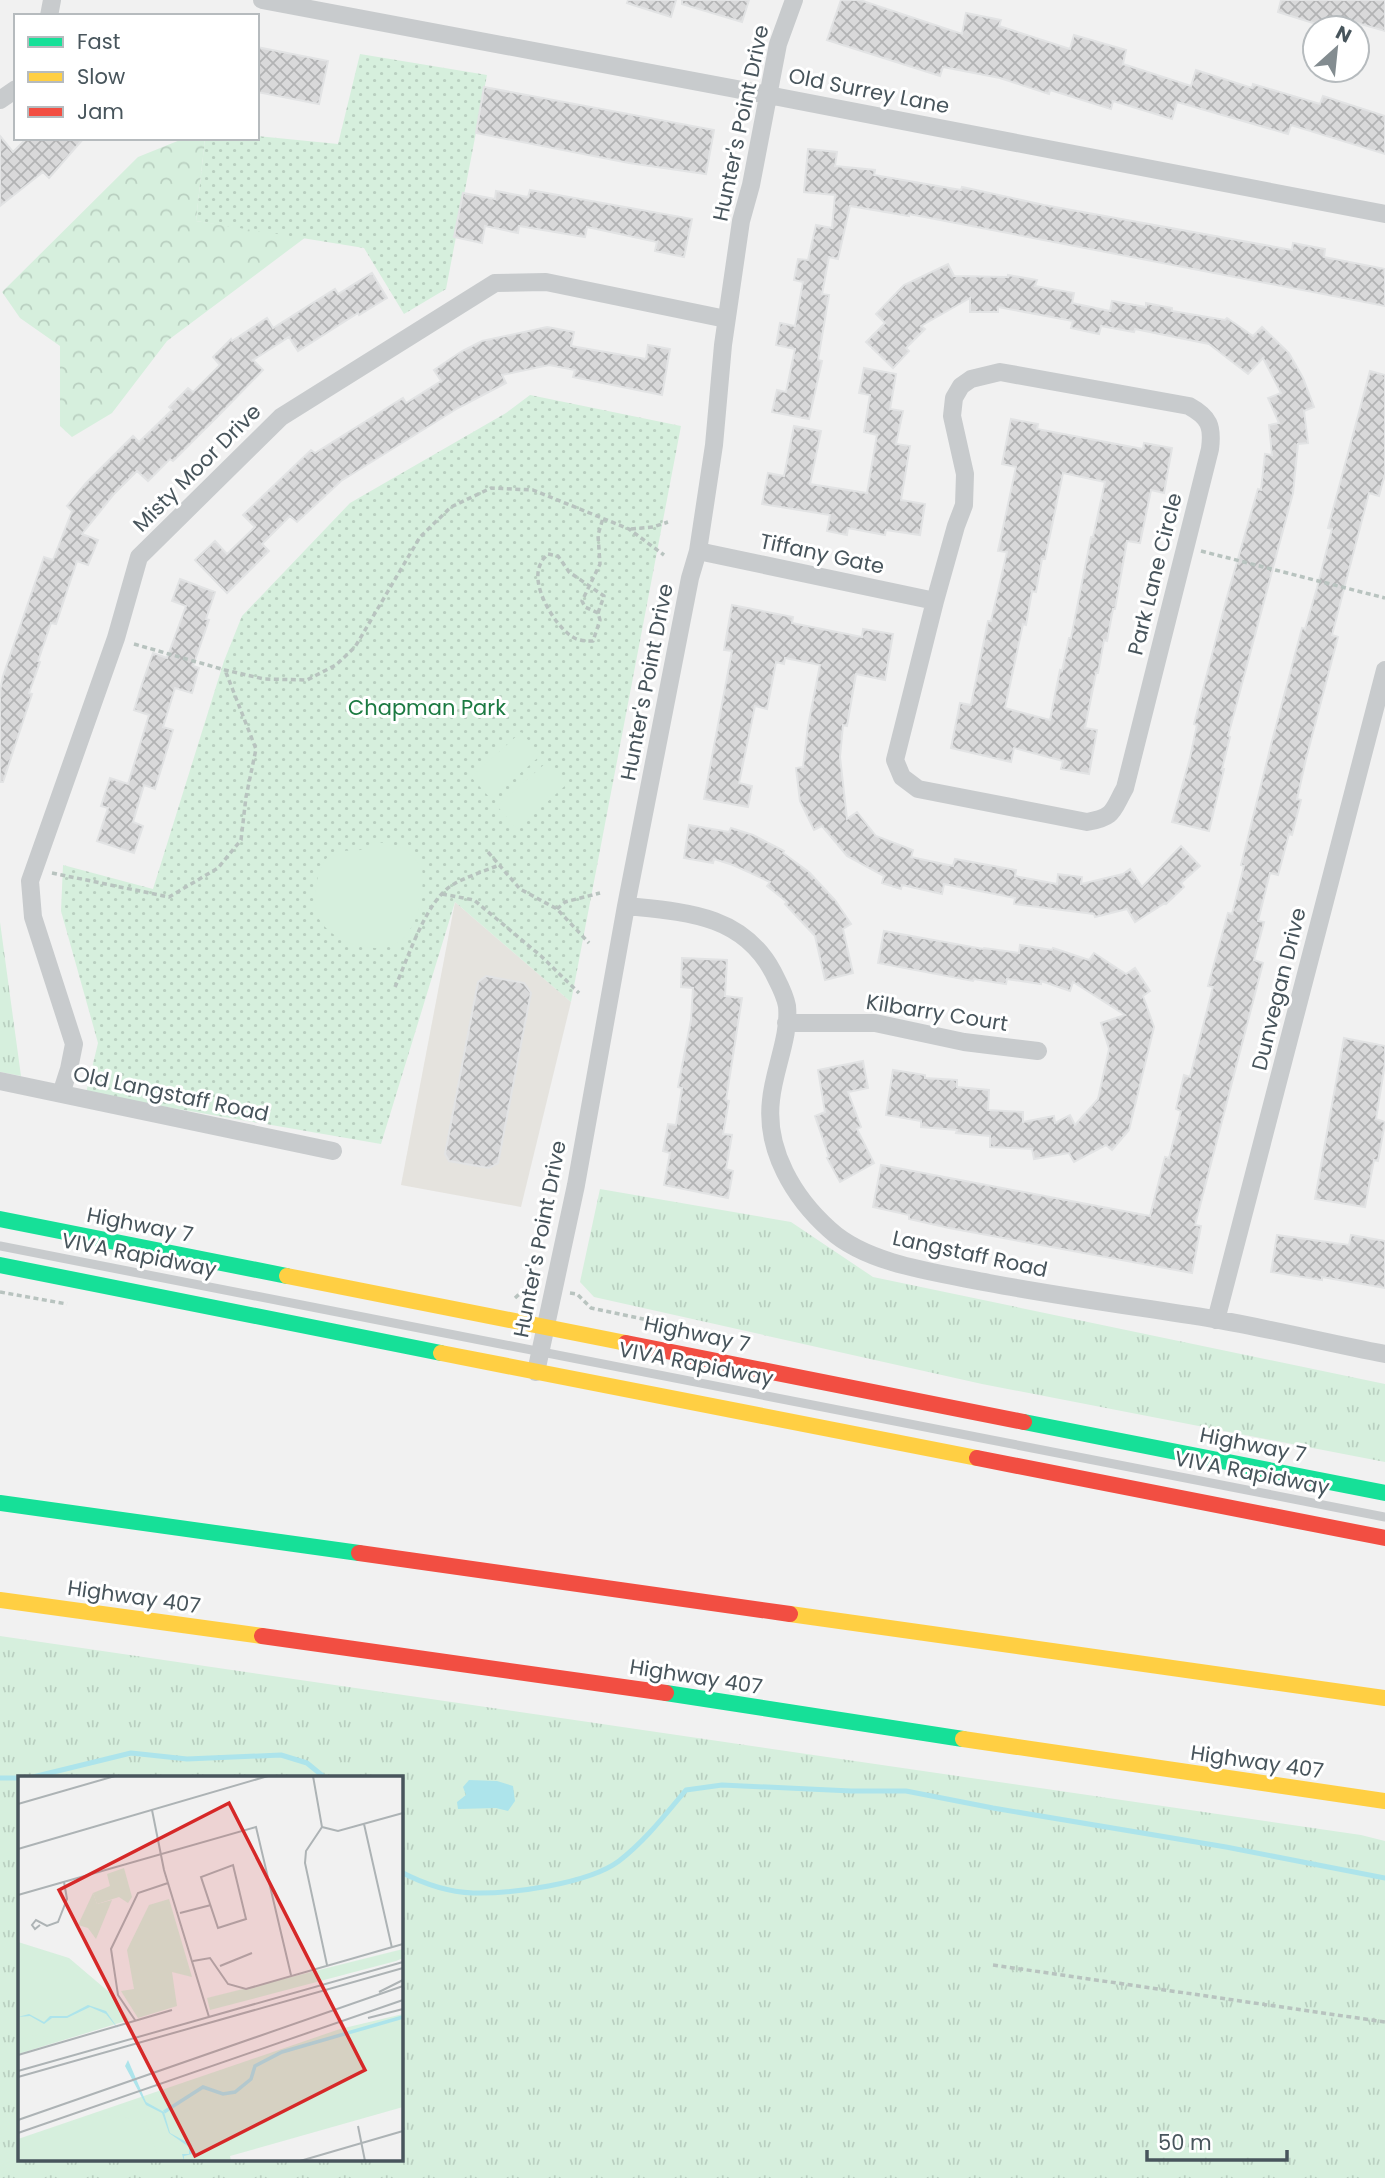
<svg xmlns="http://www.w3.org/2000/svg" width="1385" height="2178" font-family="Poppins,sans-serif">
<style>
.commercial{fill:#e5e3de}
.grass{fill:url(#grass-tufts);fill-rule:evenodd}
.forest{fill:url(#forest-crowns)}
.park{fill:url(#park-dots)}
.pitch{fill:#d6efdd}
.water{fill:#ade4eb}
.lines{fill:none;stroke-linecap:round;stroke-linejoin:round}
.stream{stroke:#ade4eb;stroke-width:5}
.building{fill:url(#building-cross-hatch);stroke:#e2e3e4;stroke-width:2;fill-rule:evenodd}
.path{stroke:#b8c3bf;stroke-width:3.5;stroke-dasharray:5 3.5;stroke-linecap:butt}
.lane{stroke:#c8cbcd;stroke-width:9}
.street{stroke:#c8cbcd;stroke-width:18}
.fast{stroke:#16e098;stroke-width:16}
.slow{stroke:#ffcf43;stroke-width:16}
.jam{stroke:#f24e42;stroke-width:16}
.labels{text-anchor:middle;stroke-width:6;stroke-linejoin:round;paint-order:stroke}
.street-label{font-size:21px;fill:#48555c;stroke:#fff}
.park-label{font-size:21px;fill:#1c7a42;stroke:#fff}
.inset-river{fill:none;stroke:#ade4eb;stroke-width:3.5}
.inset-road{fill:none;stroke:#adb3b5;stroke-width:2}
.view{fill:#d62828;fill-opacity:0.15;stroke:#d62828;stroke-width:3.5}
.inset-edge{fill:none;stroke:#48555c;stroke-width:3.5}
</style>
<defs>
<pattern id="grass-tufts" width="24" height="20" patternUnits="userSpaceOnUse" patternTransform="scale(1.75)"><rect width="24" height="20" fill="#d6efdd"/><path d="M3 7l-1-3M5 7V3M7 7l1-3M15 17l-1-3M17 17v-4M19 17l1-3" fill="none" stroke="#b9cfc0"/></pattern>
<pattern id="forest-crowns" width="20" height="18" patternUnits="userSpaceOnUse" patternTransform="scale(1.75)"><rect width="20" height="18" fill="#d6efdd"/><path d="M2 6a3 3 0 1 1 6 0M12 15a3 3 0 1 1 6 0" fill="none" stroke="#b9cfc0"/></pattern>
<pattern id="park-dots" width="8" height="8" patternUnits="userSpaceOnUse" patternTransform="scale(1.75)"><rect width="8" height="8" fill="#d6efdd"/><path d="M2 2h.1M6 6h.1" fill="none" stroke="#b9cfc0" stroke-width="1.8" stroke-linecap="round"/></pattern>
<pattern id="building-cross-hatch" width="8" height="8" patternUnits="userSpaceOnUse" patternTransform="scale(1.75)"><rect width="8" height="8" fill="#d9d9da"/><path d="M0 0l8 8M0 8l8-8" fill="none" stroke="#b2b3b4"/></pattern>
</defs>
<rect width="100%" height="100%" fill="#f1f1f1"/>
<path class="commercial" d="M455 902 571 1002 521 1207 401 1185Z"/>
<path class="grass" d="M0 922 21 1076 0 1072Z
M600 1189 791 1222 873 1277 1385 1384V1462L982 1384 594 1297 580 1282Z
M0 1636 1361 1835 1385 1841V2178H0ZM19 1777H401V2159H19Z"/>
<path class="forest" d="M185 138H205L196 221 306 237 167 341 112 413 72 437 60 426V346L20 318 2 292 138 157Z"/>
<path class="park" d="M360 54 487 75 446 289 404 314 364 248 196 221 205 138H257V136L338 144Z
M530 395 681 426 571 1002 455 902 381 1144 86 1093 98 1043 61 911 63 865 153 889 224 661 242 616 350 503 506 413Z"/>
<path class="pitch" d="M521 732 541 755 491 799 471 777Z
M547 762 567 784 517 829 497 806Z
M374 841 404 848 422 867C424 889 421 915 407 934 387 962 329 944 317 915 315 911 316 904 316 899 315 886 318 870 326 859 336 846 348 853 360 850 365 849 370 844 374 841Z"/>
<path class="water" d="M469 1780 497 1781 513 1786 515 1801 508 1811 496 1808 458 1809 457 1802 466 1795 463 1787Z"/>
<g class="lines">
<path class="stream" d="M33 1777 131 1753 187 1759 281 1755 307 1763 324 1777
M0 1778H19
M401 1872C422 1883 448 1892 473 1893 511 1894 588 1884 619 1861 645 1841 665 1815 686 1790L722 1785 851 1791H906L993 1808 1226 1847 1385 1878"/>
</g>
<path class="building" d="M628 0H676L671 17 627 3Z
M682 0H749L742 22 682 4Z
M841 0H860L962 34 966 13 1001 20 999 26 1070 49 1074 35 1126 50 1123 64 1191 86 1196 70 1252 88 1253 84 1320 104 1323 96 1385 116V154L1291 125 1288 134 1177 102 1172 119 1113 101 1111 109 1050 90 1049 94 1000 78 943 67 940 76 827 40Z
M1281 0H1385V31L1340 18 1337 28H1329L1278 12Z
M257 47 328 61 319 104 257 92Z
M484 87 714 130 706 174 629 163 476 133Z
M0 136 13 152 27 138H84L49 178 43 172 0 206Z
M808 149 837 152 835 166 875 170 874 175 961 190 962 187 1044 205 1292 250 1293 243 1325 249 1324 257 1385 269V306L909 214V216L850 206 838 259 829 257 822 294 829 295 818 360 822 361 809 419 772 412 777 390 786 392 795 349 776 345 780 323 795 326 803 282 794 280 798 259 808 260 816 225 832 228 835 195 804 192Z
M530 190 692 219 684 257 655 251 657 242 587 227 585 237 519 226 518 233 485 226 482 243 454 237 463 193 495 199 496 191 528 197Z
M948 264 954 276 1008 277V275L1037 280 1035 286 1074 293 1072 303 1110 311 1112 301 1146 307V303L1172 308V311L1225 320 1227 318 1253 336 1262 327 1289 353 1303 378 1314 407 1304 411 1308 443 1298 444 1293 493 1228 736 1230 737 1222 769H1224L1209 831 1172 822 1190 758 1197 725 1194 724 1227 597 1258 489 1261 490 1265 454 1272 455 1269 425 1279 423 1268 398 1281 393 1263 358 1248 374 1209 344 1135 329 1134 332 1101 326 1099 334 1071 328 1073 321 998 307V312H970V298L921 326 925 329 906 348 909 351 893 368 866 342 885 323 876 314 904 285Z
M372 273 387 298 359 315 358 313 298 351 289 337 253 360 263 370 220 414 173 461 170 459 148 481 137 471 114 494 82 534 98 540 88 565 77 561 56 624 51 623 38 661 40 662 29 693 32 694 3 782H0V691L3 676 44 557 53 560 72 511 67 506 86 483 133 436 139 442 172 410 169 407 188 388 193 392 220 365 213 357 231 339 232 341 267 318 273 328 335 289 338 294Z
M547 327 574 332 571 346 646 359 648 345 670 349 662 395 573 377 575 370 549 365 502 375 506 383 458 408 341 481 297 522 290 516 262 544 269 551 227 593 195 560 215 541 227 554 255 527 243 515 311 450 315 453 403 398 406 403 441 381 434 370 462 351 482 341Z
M864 368 896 374 890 409 903 411 896 444 910 446 901 500 925 504 920 535 886 530 885 535 848 528 847 535 827 531 830 515 762 504 768 473 784 476 794 426 821 431 810 484 867 493 877 435 864 432 870 395 859 393Z
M1370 371 1385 375V474L1379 496 1369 493 1332 635 1338 637 1306 759 1297 799 1301 800 1292 835 1289 834 1278 875 1270 873 1258 921 1264 922 1254 960 1263 963 1195 1225 1201 1226 1192 1273 949 1228 909 1219V1215L873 1207 881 1165 1150 1216 1165 1157 1169 1158 1181 1111 1176 1109 1184 1075 1190 1077 1213 987 1208 986 1228 913 1232 914 1244 866 1241 865 1271 745 1302 628 1305 629 1317 588 1332 529 1328 528Z
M1011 419 1038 424 1037 429 1143 449 1144 443 1172 448 1164 493 1151 490 1140 543 1127 541 1115 609H1113L1107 641 1104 640 1098 673H1096L1085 728 1097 730 1089 774 1061 769 1063 761 1014 748 1011 762 951 748 960 703 971 705 988 621H991L1007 552 998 551 1016 467 1002 464ZM1063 473 1105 482 1093 537H1091L1071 638H1069L1062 671 1060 670 1050 720 1005 708 1023 624 1026 625 1032 591 1036 592 1042 559H1045Z
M180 579 215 592 206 619 209 620 193 666 199 668 192 693 175 688 163 727 173 730 155 789 144 785 133 822 143 826 134 853 97 841 108 808 101 806 110 778 128 784 149 715 134 710 142 684 153 653 167 658 186 606 172 601Z
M732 605 793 617 792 623 862 637 863 629 893 634 885 680 856 674 847 726 843 725 840 757 847 819 857 812 876 836 913 850 911 857 953 866 955 859 1016 870 1015 876 1057 884 1058 874 1082 877 1081 884 1123 874 1130 869 1142 887 1181 846 1200 866 1181 883 1184 887 1166 904 1165 903 1135 922 1127 909 1095 917 1094 914 1014 904 1015 898 944 884 942 894 902 885 901 889 882 883 884 876 847 856 822 826 814 830 800 801 796 768 803 767 808 726 820 665 785 658 784 664 776 662 767 709 755 706 739 783 752 786 748 807 704 799 732 651 724 650Z
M689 825 729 832 731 828 753 835 784 851 783 853 809 872 835 900 851 924 843 929 853 973 825 980 815 936 785 904 787 902 767 886 770 882 733 865 714 859 713 863 684 858Z
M884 931 983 949 984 948 1019 953 1020 945 1052 950 1053 948 1089 960 1094 953 1126 974 1135 968 1150 991 1143 996 1154 1027 1129 1130 1112 1150 1106 1145 1074 1162 1069 1153 1034 1159 1032 1149 990 1147V1136L956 1133 957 1130 921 1127V1121L886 1115 893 1070 925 1075V1078L957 1080V1087L989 1090 988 1110 1023 1112V1122L1054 1116 1055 1123 1070 1115 1075 1125 1098 1099 1109 1049 1101 1023 1125 1015 1073 982 1070 991 1041 981V984L1007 979 1006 984 974 979 973 981 878 963Z
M682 958 727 960 725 996 742 998 726 1100 729 1101 723 1134 732 1135 726 1169 733 1171 728 1198 664 1185 670 1153 663 1151 668 1124 676 1125 682 1088 678 1087 691 1020 693 988 681 987Z
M486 976 524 983 531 993 498 1163 489 1168 449 1161 445 1154 478 982Z
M1344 1038 1385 1046V1063L1376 1119 1385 1122 1378 1161 1374 1160 1365 1207 1315 1199Z
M863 1061 868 1088 848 1092 861 1127 857 1129 874 1163 840 1182 827 1158 829 1157 815 1116 825 1112 818 1070Z
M1277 1235 1349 1245 1351 1235 1385 1241V1288L1322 1277V1280L1271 1272Z"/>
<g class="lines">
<path class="path" d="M631 529 653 527 668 522
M1201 551 1385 598
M548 554 558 556 569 572 604 596 598 613 600 620 593 641C585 641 578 641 571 636 554 624 529 584 541 563 542 559 546 557 548 554Z
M598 613 585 607 582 601 600 564 598 535 603 518
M134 644 225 670 264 679 307 680 336 665 355 647 420 537 451 507 491 488 533 490 629 529 664 555
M488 852 520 889 557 909 589 943
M52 873 169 897 218 868 241 840 246 797 256 749 225 670
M442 894 474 900 541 956 579 993
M557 909 565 902 600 893
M395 987C408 959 426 899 454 884 468 876 485 871 499 865
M0 1292 67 1304
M570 1293 577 1294 591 1308 728 1337
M515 1298 527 1287 538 1288
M993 1965 1385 2022"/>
<path class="lane" d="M0 1246 1385 1517"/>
<path class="street" d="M262 0 768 95 1385 214
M49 16 52 0
M0 100 16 89
M1000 372 1189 406C1209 417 1213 426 1210 449L1125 788C1112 811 1115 817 1087 822L918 789 902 777 895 760 935 601 956 526 964 505 965 474 952 416 954 398 961 386 971 379Z
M698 551 935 601
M626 906C685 912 742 914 773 972 778 982 785 994 787 1006 790 1037 774 1069 771 1100 765 1150 794 1198 830 1230 868 1265 940 1273 989 1283 1063 1297 1139 1307 1214 1319 1271 1329 1328 1343 1385 1354
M786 1023H875L964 1042 1038 1051
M0 1081 333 1151
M61 1094 69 1069 74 1044 33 917 30 881 116 638 139 557 281 417 495 283 546 282 726 319
M1216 1320 1385 670
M536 1372 576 1185 626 906 690 578 698 551 714 445 723 345 741 221 751 185 778 44 794 0"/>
<path class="fast" d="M0 1219 287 1276
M0 1265 441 1353
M1024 1422 1385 1493
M0 1503 359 1553
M666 1693 963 1739"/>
<path class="slow" d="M287 1276 626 1343
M441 1353 977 1458
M0 1600 262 1636
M790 1614 1385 1698
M963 1739 1385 1801"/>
<path class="jam" d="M626 1343 1024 1422
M977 1458 1385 1538
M359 1553 790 1614
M262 1636 666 1693"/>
</g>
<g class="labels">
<g class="street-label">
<text transform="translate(869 91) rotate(11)" y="7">Old Surrey Lane</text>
<text transform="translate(741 123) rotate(-78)" y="7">Hunter's Point Drive</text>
<text transform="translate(197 468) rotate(-45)" y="7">Misty Moor Drive</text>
<text transform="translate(822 554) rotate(12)" y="7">Tiffany Gate</text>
<text transform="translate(1155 574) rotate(-76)" y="7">Park Lane Circle</text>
<text transform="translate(647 682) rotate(-79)" y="7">Hunter's Point Drive</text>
<text transform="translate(1279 989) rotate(-76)" y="7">Dunvegan Drive</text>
<text transform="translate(937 1013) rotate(9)" y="7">Kilbarry Court</text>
<text transform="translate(171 1094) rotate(12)" y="7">Old Langstaff Road</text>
<text transform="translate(140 1225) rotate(11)" y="7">Highway 7</text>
<text transform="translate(540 1239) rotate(-79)" y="7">Hunter's Point Drive</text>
<text transform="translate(970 1254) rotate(12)" y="7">Langstaff Road</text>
<text transform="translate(139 1255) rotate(11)" y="7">VIVA Rapidway</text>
<text transform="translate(697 1334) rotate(12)" y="7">Highway 7</text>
<text transform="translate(696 1364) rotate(11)" y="7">VIVA Rapidway</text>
<text transform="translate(1253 1445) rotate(11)" y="7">Highway 7</text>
<text transform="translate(1252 1473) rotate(11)" y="7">VIVA Rapidway</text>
<text transform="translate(134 1597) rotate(8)" y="7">Highway 407</text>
<text transform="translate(696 1677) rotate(9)" y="7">Highway 407</text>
<text transform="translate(1257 1762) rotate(8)" y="7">Highway 407</text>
</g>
<g class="park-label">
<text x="427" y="715">Chapman Park</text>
</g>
</g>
<g transform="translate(18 1776)">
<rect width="385" height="385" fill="#f1f1f1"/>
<path d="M0 166 51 182 91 216 111 244 0 278ZM385 173V182L378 185 192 234 189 222ZM385 238V331L212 380 213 385H0V363L322 253Z" fill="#d6efdd"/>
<path d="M75 117 79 128 94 124 78 163 70 152 60 149ZM16 259 32 261V265L0 274V264ZM90 339 128 345 141 385 113 383Z" fill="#d6efdd"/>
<path d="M106 92 114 121 110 127 101 121 79 128 75 117 92 110 89 98ZM151 123 174 201 154 196 159 230 120 242 103 215 116 213 109 174 131 129Z" fill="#d6efdd"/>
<path d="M70 229 88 235 101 254 88 238 72 231 49 242H34L26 248 12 240 0 241 11 238 26 246 32 240H49ZM110 284 128 326 146 336 152 357 174 369V378L166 380V385L164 378H171V371L151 357 144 337 128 329 107 290Z" fill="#ade4eb"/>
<path class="inset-river" d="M146 336 185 311 205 318 217 316 233 303 237 290 264 276 385 241"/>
<path class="inset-road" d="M295 0 304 51 288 75 287 87 309 189M0 28 97 0M134 34 146 94 191 241M346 48 374 172M304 51 320 55 385 37M0 73 250 0M215 89 228 143 200 152 183 101ZM0 119 238 51 273 199M162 137 193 129M22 149 17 153 14 149 18 144 29 150 40 146 49 123 46 106M175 185 192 182 210 208 228 213 385 168M202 190 234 177M361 216 385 204M350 242 385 233M117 244 100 219 93 173 120 117 150 107M0 279 154 234M0 295 385 186M0 301 385 192M0 344 385 210M340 350 347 385M0 357 385 224M282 385 385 355"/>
<path class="view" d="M211 27 347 294 177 380 41 114Z"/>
<rect width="385" height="385" class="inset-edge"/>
</g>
<rect x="14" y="14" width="245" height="126" fill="#ffffff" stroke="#b6bbbe" stroke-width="2"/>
<rect x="28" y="37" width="35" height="10" fill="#16e098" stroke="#b6bbbe" stroke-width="2"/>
<text x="77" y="49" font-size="21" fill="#48555c">Fast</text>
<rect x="28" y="72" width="35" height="10" fill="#ffcf43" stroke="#b6bbbe" stroke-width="2"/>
<text x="77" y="84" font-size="21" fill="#48555c">Slow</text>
<rect x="28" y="107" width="35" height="10" fill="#f24e42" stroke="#b6bbbe" stroke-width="2"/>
<text x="77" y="119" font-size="21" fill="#48555c">Jam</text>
<g transform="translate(1336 49) rotate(27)"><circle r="33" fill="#ffffff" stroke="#b6bbbe" stroke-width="2"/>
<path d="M0-5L12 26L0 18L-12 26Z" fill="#838c90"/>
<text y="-10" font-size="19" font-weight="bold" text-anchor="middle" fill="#48555c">N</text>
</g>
<path d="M1147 2150v10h140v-10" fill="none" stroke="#48555c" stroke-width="3.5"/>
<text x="1158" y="2150" font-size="21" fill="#48555c" stroke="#ffffff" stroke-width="5" paint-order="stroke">50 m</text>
</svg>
